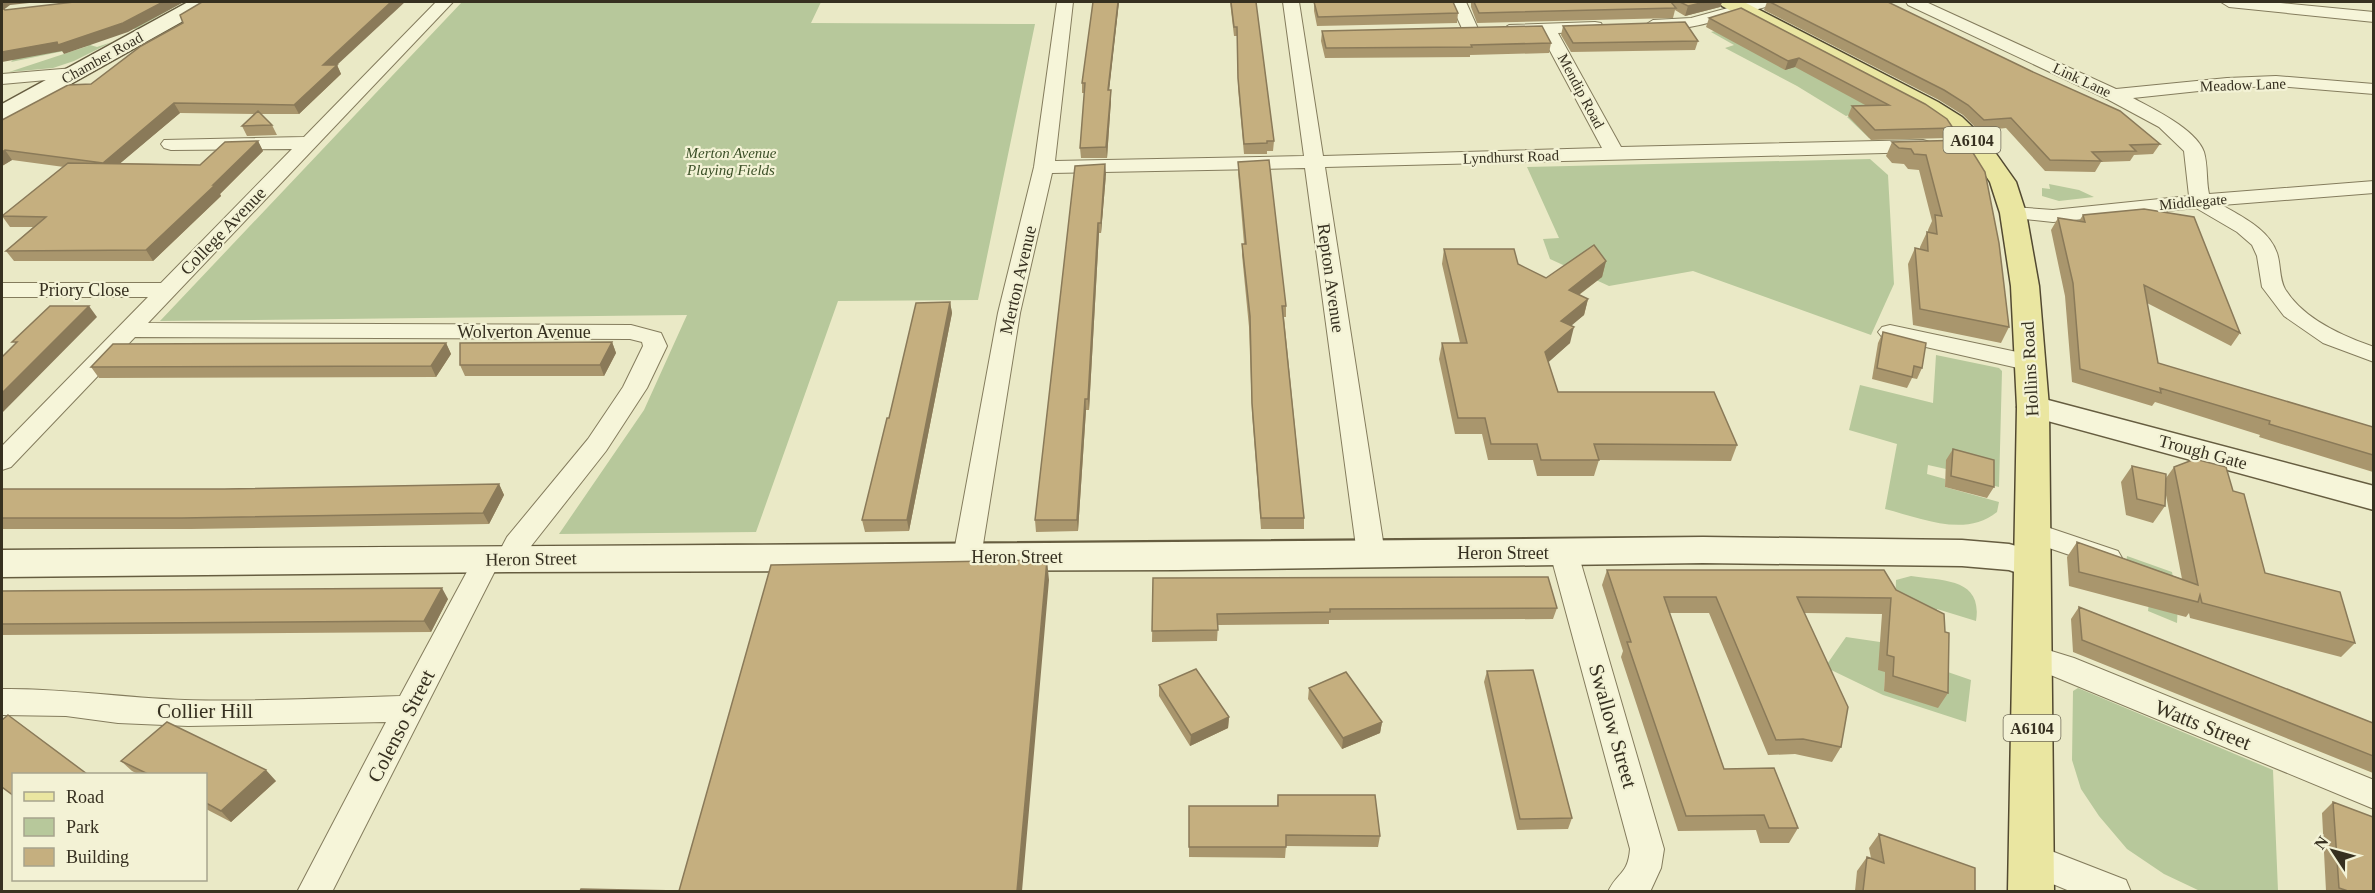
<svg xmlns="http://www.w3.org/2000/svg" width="2375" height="893" font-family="Georgia,serif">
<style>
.green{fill:#b7c89b}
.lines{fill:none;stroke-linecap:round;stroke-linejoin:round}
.street-casing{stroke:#847c5d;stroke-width:2}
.secondary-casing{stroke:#665d40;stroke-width:3}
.primary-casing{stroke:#524931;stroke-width:3}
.street{fill:#f6f5d9;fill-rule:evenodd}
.secondary{fill:#f6f5d9;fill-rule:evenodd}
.primary{fill:#eae6a1;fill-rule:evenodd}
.wall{fill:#a9966d}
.shaded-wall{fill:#8a7a59}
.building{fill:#c5af7f;stroke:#8a7a59;stroke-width:1.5}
.labels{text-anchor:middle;stroke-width:4.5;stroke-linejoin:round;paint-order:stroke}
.far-street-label{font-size:15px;fill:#363020;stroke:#f3f2d5}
.far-park-label{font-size:15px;font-style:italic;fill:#3c5028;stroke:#f3f2d5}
.shield{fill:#f3f2d5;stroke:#6f6a56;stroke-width:1.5}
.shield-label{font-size:16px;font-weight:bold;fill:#363020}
.street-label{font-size:18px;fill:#363020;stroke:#f3f2d5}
.near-street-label{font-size:21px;fill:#363020;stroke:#f3f2d5}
</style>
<rect width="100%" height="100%" fill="#eae9c6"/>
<path class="green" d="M146 2H183L136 29 121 28 90 45 97 47 112 42 74 61 53 68 9 72 88 46 11 62 19 53Z
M462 2H821L811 23 1035 24 978 300 838 301 756 532 559 534 644 410 687 315 160 321Z
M1715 31 1797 67 1872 108 1869 138 1847 117 1867 110 1846 116 1797 86 1725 48 1734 45 1711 32Z
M1870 159 1888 175 1894 284 1871 335 1693 271 1609 286 1550 259 1543 239 1559 238 1527 167Z
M2049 184 2079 190 2094 197 2059 201 2042 196V188L2050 189Z
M1936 355 1999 368 2002 371 1999 487 1987 484 1947 460 1946 469 1928 465 1927 474 1945 479V487L1999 502 1997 512C1965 538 1921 518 1885 509L1897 444 1849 430 1860 385 1933 403Z
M2127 556 2172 572 2178 603 2177 623 2148 611 2151 586 2124 576Z
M1911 576C1943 581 1983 578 1976 621L1937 609 1935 630 1895 610 1896 580Z
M1846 637 1880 642 1885 672 1884 691 1939 669 1971 680 1966 722 1883 695 1825 667Z
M2078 688 2273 770 2278 891H2200L2164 874 2127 849 2099 816 2081 789 2072 760 2073 691Z"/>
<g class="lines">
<g class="street-casing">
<path id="street" d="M436 2H453L148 323 631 325 661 333 667 346 647 388 606 451 528 550 519 566 509 569 498 565 332 892H297L386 722 188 726 118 723 66 716 2 715V689C63 688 123 698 185 700 256 702 329 698 400 696L477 553 487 550 498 554 507 537 588 439 623 387 643 346 642 342 630 339 135 337 11 467 2 470V446L148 297H2V283H161L292 149 171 150 164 148 161 144 164 140 304 137Z
M1057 2H1073L1055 161 1304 156 1283 2H1299L1323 156 1602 148 1541 34 1509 35 1501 30 1509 25 1595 22 1601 23 1603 27 1601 31 1558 33 1621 147 1923 140 1930 142 1933 146 1930 150 1923 152 1325 167 1385 554 1381 561 1371 564 1361 561 1357 554 1305 168 1052 173 1020 313 981 557 977 564 967 567 957 564 953 557 998 313 1034 167Z
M1450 2H1466L1479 31 1477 35H1465Z
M1750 2H1774L1772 5C1751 11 1658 42 1645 25L1653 20 1691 18Z
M1906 2H1926L2116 89 2227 78 2276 76 2374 84V94L2276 86 2227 88 2133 98C2153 109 2196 129 2204 152 2208 166 2206 180 2209 194L2374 181V193L2222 205C2242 217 2269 229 2277 253 2281 265 2279 278 2285 289 2303 319 2342 336 2374 347V362L2323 343 2284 316 2262 287 2257 256 2252 245 2237 232 2196 208 2053 222 2006 217 2003 213 2006 209 2013 207 2053 210 2189 196 2184 151 2159 127 2107 99 1908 5Z
M2221 2H2271L2374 12V22L2229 7Z
M74 68 80 69 83 73 80 77 2 84V74Z
M1890 325 2031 355 2039 358 2043 363 2039 368 2031 371 1882 337 1878 332 1882 327Z
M2032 522 2118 551 2122 558 2118 565 2108 568 2022 539 2018 532 2022 525Z
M1564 543 1574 546 1578 553 1664 849 1661 868 1650 892H1608C1617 872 1628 875 1630 849L1550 553 1554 546Z
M2032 645 2074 658 2374 780V809L2053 676 2021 665 2017 657 2021 649Z
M2031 843 2126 880 2131 892H2072L2019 870 2014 859 2019 848Z"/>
</g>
<g class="secondary-casing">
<path id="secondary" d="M188 2H213L210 6 10 118 2 120V104Z
M2033 396 2374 486V510L2022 414 2017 407 2022 400Z
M1703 537 1962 540 2009 544 2045 554 2050 564 2045 574 2032 578 2009 570 1962 566 1703 563 1178 570 509 572 2 577V550C569 545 1136 544 1703 537Z"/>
</g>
<g class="primary-casing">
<path id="primary" d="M1719 2H1744L1938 102 1962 117 1987 141 2016 182 2026 213 2039 286 2049 407 2054 892H2008L2017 407 2011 286 2000 213 1990 182 1969 151 1944 127 1922 112 1722 6Z"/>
</g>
<use href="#street" class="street"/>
<use href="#secondary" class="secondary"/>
<use href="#primary" class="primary"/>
</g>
<path class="wall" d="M1093 2H1119L1109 90H1111V100L1107 158H1081L1080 148 1085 93H1082V83Z
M1230 2H1256L1274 141 1273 151H1267V154H1244L1238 88 1237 36H1234Z
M1314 2 1458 13 1457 23 1317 26 1314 11Z
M1471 2H1722L1720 7 1685 16 1675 10 1673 18 1477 23 1471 7Z
M1767 2H1888L2160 144 2153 154 2134 155 2130 161 2101 162 2095 172 2045 171 2006 128 1979 131 1963 115 1939 100 1764 10Z
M1741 8 1953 128 1948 138 1871 140 1848 116 1852 106H1867L1795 67 1785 70 1706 27 1709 18Z
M183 23 337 65 341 74 299 114H261L272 125 277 135 247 136 242 126 254 114 180 113 120 163 200 165 258 141 263 151 220 194 221 196 153 261H14L6 251 33 227H10L2 216 64 167 12 160 2 166V120L91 84Z
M1563 26 1698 41 1695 50 1571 52 1561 35Z
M1322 31 1551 43 1549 53 1470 55V57L1325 58 1321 41Z
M1965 140 2009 327 2001 343 1913 325 1908 264 1915 248 1920 249V247L1927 232H1928V230L1932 221 1919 170 1908 169 1904 164 1892 163 1886 156 1892 142Z
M1238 162 1286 306V317H1284L1304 518V529H1261L1252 414 1249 327 1242 255V244H1244L1238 172Z
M1106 174 1101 233H1099L1089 410H1086L1078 531 1036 532 1035 520Z
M2083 215 2240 333 2231 346 2147 303 2158 363 2373 427V472L2259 437 2260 435 2155 402 2152 406 2072 382 2065 296 2051 230 2058 218 2079 221Z
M1444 249 1518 264 1546 278 1606 261 1602 277 1579 295 1588 299 1584 315 1571 325 1570 343 1548 362 1558 392 1737 445 1731 461 1599 460 1594 476H1537L1533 460H1488L1482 434H1455L1439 359 1442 343H1460L1442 264Z
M950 302 952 313 909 531 865 532 862 520Z
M1883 332 1922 368 1917 379 1912 378 1907 388 1872 379 1878 343Z
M612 342 616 353 604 376H465L460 365Z
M446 343 451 354 436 377 99 378 91 367Z
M1953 449 1994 487 1987 498 1945 487 1946 460Z
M2132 466 2166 478 2174 467 2233 491 2265 573 2355 643 2341 657 2190 618 2189 613 2186 617 2069 586 2067 557 2077 542 2182 579 2165 490V506L2153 523 2126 515 2121 482Z
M499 484 504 495 489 524 191 529H2V489H224Z
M1607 570H1884L1948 693 1938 708 1884 691 1885 672 1878 670 1882 614 1804 613 1841 747 1832 762 1795 754 1768 755 1709 613H1669L1724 769 1798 828 1789 843H1760L1756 830 1678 831 1621 657 1623 651 1602 585Z
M1153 578 1557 608 1553 619 1329 620V624L1218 625 1217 641 1152 642Z
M2 591 448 599 431 632 2 635Z
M2079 607 2373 723V773L2073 652 2071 619Z
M1487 671 1572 818 1568 829 1517 830 1484 682Z
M1159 685 1229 717 1228 728 1190 746 1159 696Z
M1309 688 1382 722 1380 733 1342 749 1308 699Z
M121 761 276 781 231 822 206 809V774H138L132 771Z
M1278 795 1380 836 1378 847 1286 846 1285 858 1189 857V806H1277Z
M2333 802 2373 891H2326L2322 813Z
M1879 834 1975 891H1855L1857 871 1867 857 1871 858 1869 848Z"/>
<path class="shaded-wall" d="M2 2H39L10 5 2 11Z
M163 2H184L128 32 64 54 62 51 2 62V52Z
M391 2H405L337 65 341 74 299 114 294 105 323 65Z
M1118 2H1119L1108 100V90Z
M1705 2H1722L1720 7 1685 16 1688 6Z
M1799 58 1795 67 1785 70 1788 61Z
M1111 90V100L1107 158 1106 147Z
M174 103 180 113 110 172 103 163Z
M258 141 263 151 220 194 221 196 153 261 146 250Z
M5 150 12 160 2 166V152Z
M1105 164 1106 174 1101 233V223Z
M1098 223 1099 233 1089 410 1088 399Z
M1606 261 1602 277 1565 305 1569 290Z
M1588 299 1584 315 1558 337 1561 321Z
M950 302 952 313 909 531 907 520Z
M89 306 97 317 2 413V393Z
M1574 327 1570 343 1542 368 1545 352Z
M612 342 616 353 604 376 600 365Z
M446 343 451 354 436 377 431 366Z
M1085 399 1086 410 1078 531 1077 520Z
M499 484 504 495 489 524 483 513Z
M1047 560 1049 580 1022 891H1017Z
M442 588 448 599 431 632 424 621Z
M1229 717 1228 728 1190 746 1191 735Z
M1382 722 1380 733 1342 749 1343 738Z
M266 770 276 781 231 822 221 811Z"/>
<path class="building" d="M74 2H163L123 23 58 45 57 42 2 52V8L5 10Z
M202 2H391L323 65H337L294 105 174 103 103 163 5 150 2 152V120L68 85 91 84 141 46 183 23 180 15Z
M1093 2H1118L1108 90H1111L1106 147 1080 148 1085 83H1082Z
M1231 2H1256L1274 141H1267V143L1244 144 1238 78 1237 27H1234Z
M1314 2H1453L1458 13 1318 17Z
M1474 2H1671L1676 8 1479 13Z
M1680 2H1705L1688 6Z
M1770 2H1888L2031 71 2120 111 2160 144 2130 145 2136 151 2092 152 2101 161 2050 160 2011 118 1984 120 1968 105 1944 90Z
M1741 8 1925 104 1947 119 1953 128 1875 130 1852 106 1889 105 1799 58 1788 61 1709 18Z
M1685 22 1698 41 1573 43 1563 26Z
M1542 26 1551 43 1471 45 1472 47 1326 48 1322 31Z
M258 111 272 125 242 126Z
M1965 140 1985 172 1999 243 2009 327 1920 309 1915 248 1928 251 1927 232 1937 234 1935 215 1942 216 1926 155 1914 154 1911 149 1899 148 1892 142Z
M258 141 213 185H215L146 250 6 251 46 217 2 216 68 163 200 165 225 142Z
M1269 160 1286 306H1282L1304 518H1261L1252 403 1250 316 1242 244H1246L1238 162Z
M1105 164 1101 223H1098L1088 399H1085L1077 520H1035L1075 166Z
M2144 209 2194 217 2240 333 2144 285 2158 363 2373 427V455L2269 424 2270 421 2160 388 2161 393 2080 369 2073 283 2058 218 2085 222 2083 215Z
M1594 245 1606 261 1569 290 1588 299 1561 321 1574 327 1545 352 1558 392H1714L1737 445 1594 444 1599 460H1541L1537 444H1491L1485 418H1458L1442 343H1467L1444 249H1514L1518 264 1546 278Z
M950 302 907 520H862L887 418H889L916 303Z
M50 306H89L2 393V357L17 342H12Z
M1883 332 1926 343 1922 368 1914 366 1912 377 1877 368Z
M612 342 600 365H460V343Z
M446 343 431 366 91 367 113 344Z
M1953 449 1994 460V487L1951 476Z
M2195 459 2226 467 2233 491 2244 494 2265 573 2340 592 2355 643 2202 603 2200 595 2198 602 2079 572 2077 542 2198 585 2174 467Z
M2132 466 2166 474 2165 506 2137 499Z
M499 484 483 513 182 518H2V489H224Z
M1047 560 1017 891H580L581 889 679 891 771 565Z
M1607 570H1884L1896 590 1944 614 1945 632 1949 633 1948 693 1893 676 1894 657 1887 655 1891 598 1797 597 1848 707 1841 747 1803 739 1776 740 1716 597H1664L1724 769 1774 768 1798 828H1769L1764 815 1686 816 1627 642H1631Z
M1548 577 1557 608 1330 609V612L1217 614 1218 630 1152 631 1153 578Z
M442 588 424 621 2 624V591Z
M2079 607 2373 723V756L2082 640Z
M1196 669 1229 717 1191 735 1159 685Z
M1533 670 1572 818 1520 819 1487 671Z
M1346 672 1382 722 1343 738 1309 688Z
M8 715 87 774H14V796L2 787V720Z
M167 722 266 770 221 811 206 803V774H148L121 761Z
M1278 795H1375L1380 836 1286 835V847H1189V806H1278Z
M2333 802 2373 817V891H2348L2339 888Z
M1879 834 1975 868V891H1863L1867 857 1884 863Z"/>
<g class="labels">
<g class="far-street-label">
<text transform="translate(102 58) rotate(-29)" y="5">Chamber Road</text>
<text transform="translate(2082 80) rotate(25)" y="5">Link Lane</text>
<text transform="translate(2243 85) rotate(-2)" y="5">Meadow Lane</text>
<text transform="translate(1581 91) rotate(62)" y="5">Mendip Road</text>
<text transform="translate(1511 157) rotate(-2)" y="5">Lyndhurst Road</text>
<text transform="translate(2193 202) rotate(-5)" y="5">Middlegate</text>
</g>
<g class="far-park-label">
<text x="731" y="158">Merton Avenue<tspan x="731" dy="17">Playing Fields</tspan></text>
</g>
<g class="shield">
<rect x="1943.5" y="127" width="57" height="26" rx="4.5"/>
<rect x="2003.5" y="715" width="57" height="26" rx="4.5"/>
</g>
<g class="shield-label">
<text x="1972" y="146">A6104</text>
<text x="2032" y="734">A6104</text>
</g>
<g class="street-label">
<text transform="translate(223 231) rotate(-46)" y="6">College Avenue</text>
<text transform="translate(1331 278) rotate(82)" y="6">Repton Avenue</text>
<text transform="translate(1018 280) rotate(-77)" y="6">Merton Avenue</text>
<text x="84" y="296">Priory Close</text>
<text x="524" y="338">Wolverton Avenue</text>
<text transform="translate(2030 369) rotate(-93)" y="6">Hollins Road</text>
<text transform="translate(2203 452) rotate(15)" y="6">Trough Gate</text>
<text x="1503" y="559">Heron Street</text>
<text x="1017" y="563">Heron Street</text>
<text transform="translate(531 559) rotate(-1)" y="6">Heron Street</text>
</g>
<g class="near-street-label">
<text x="205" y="718">Collier Hill</text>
<text transform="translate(2203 725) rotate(22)" y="7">Watts Street</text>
<text transform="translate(401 726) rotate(-63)" y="7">Colenso Street</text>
<text transform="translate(1613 726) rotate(74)" y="7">Swallow Street</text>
</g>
</g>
<rect width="2375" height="893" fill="none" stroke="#363020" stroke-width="6"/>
<rect x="12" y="773" width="195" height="108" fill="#f3f2d5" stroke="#a7a48d" stroke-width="1.5"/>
<rect x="24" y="792" width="30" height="9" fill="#eae6a1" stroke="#a7a48d" stroke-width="1.5"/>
<text x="66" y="803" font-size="18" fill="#363020">Road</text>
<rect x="24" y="818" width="30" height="18" fill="#b7c89b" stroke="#a7a48d" stroke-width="1.5"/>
<text x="66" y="833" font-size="18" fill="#363020">Park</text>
<rect x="24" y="848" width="30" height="18" fill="#c5af7f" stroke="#a7a48d" stroke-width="1.5"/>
<text x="66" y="863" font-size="18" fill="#363020">Building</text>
<g transform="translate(2333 851) rotate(306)" stroke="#f3f2d5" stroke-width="4.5" paint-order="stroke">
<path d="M0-4.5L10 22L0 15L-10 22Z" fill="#363020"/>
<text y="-9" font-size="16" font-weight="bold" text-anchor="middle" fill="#363020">N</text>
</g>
</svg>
